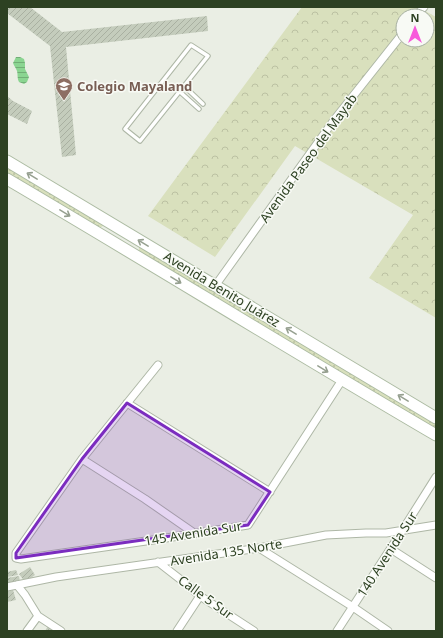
<svg xmlns="http://www.w3.org/2000/svg" width="443" height="638" font-family="'Noto Sans',sans-serif">
<style>
.green{fill:url(#green-dots)}
.forest{fill:url(#forest-crowns);fill-rule:evenodd}
.water{fill:url(#water-rules)}
.building{fill:url(#building-hatch)}
.lines{fill:none;stroke-linecap:round;stroke-linejoin:round}
.lane-casing{stroke:#aeb7a6;stroke-width:5.5}
.street-casing{stroke:#aeb7a6;stroke-width:9}
.secondary-casing{stroke:#acbba2;stroke-width:13}
.lane{stroke:#fff;stroke-width:3.5}
.street{stroke:#fff;stroke-width:7}
.secondary{stroke:#fff;stroke-width:11}
.oneway{stroke:#96a090}
.marked{fill:#7b2cbf;fill-opacity:0.2;stroke:#7b2cbf;stroke-width:3;stroke-linejoin:round}
.labels{text-anchor:middle;stroke-width:3;stroke-linejoin:round;paint-order:stroke}
.education-label{font-size:13px;font-weight:bold;fill:#785e54;stroke:#f8faf5;text-anchor:start}
.street-label{font-size:13px;fill:#2d4122;stroke:#f8faf5}
</style>
<defs>
<pattern id="green-dots" width="8" height="8" patternUnits="userSpaceOnUse"><rect width="8" height="8" fill="#d9e0bd"/><path d="M2 2h.1M6 6h.1" fill="none" stroke="#bbc1a2" stroke-width="1.8" stroke-linecap="round"/></pattern>
<pattern id="forest-crowns" width="20" height="18" patternUnits="userSpaceOnUse"><rect width="20" height="18" fill="#d9e0bd"/><path d="M2 6a3 3 0 1 1 6 0M12 15a3 3 0 1 1 6 0" fill="none" stroke="#bbc1a2"/></pattern>
<pattern id="water-rules" width="6" height="5" patternUnits="userSpaceOnUse"><rect width="6" height="5" fill="#8bd591"/><path d="M0 2.5h6" fill="none" stroke="#72ae76"/></pattern>
<pattern id="building-hatch" width="6" height="6" patternUnits="userSpaceOnUse"><rect width="6" height="6" fill="#c4ccbc"/><path d="M-1 1l2-2M0 6l6-6M5 7l2-2" fill="none" stroke="#a9b0a1"/></pattern>
</defs>
<rect width="100%" height="100%" fill="#eaeee4"/>
<path class="green" d="M7 167 102 224 103 226 99 228 7 172Z
M139 247 142 248 299 341 436 425V431L139 252Z"/>
<path class="forest" d="M302 7H418L436 17V318L369 278 413 215 295 146 215 257 148 216ZM403 16H427V40H403Z"/>
<path class="water" d="M16 57H20L24 59 25 63V69L29 77 27 82 24 84 19 82C17 78 18 75 17 71 16 68 14 66 13 63Z"/>
<path class="building" d="M7 7H30L62 32 207 16 208 31 66 47 76 155 62 157 50 46 7 13Z
M7 96 13 101 32 111 27 124 7 114Z
M30 567 35 575 25 582 19 574Z
M16 570 18 575 7 577V572Z
M19 576 20 582 7 585V578Z
M13 590 16 600 7 602V592Z
M48 626 55 631H45Z"/>
<g class="lines">
<g class="lane-casing">
<path id="lane" d="M191 45 208 56 140 141 125 129Z
M184 86 203 104
M179 91 199 109"/>
</g>
<g class="street-casing">
<path id="street" d="M416 16 424 7
M215 286 334 120 403 33
M158 365 82 459 16 553V558L21 559 160 539 248 525 342 380
M127 403 270 492
M82 459 145 499 194 533
M259 548 353 607 388 631
M391 549 436 578
M158 562 185 583 200 596 254 631
M17 585 25 595 38 616 61 631
M7 587 56 577 259 548 326 535 366 533H386L436 525
M27 631 38 616
M177 631 200 596
M337 631 402 531 436 477"/>
</g>
<g class="secondary-casing">
<path id="secondary" d="M7 161 436 418
M7 179C150 263 292 351 436 435"/>
</g>
<use href="#lane" class="lane"/>
<use href="#street" class="street"/>
<use href="#secondary" class="secondary"/>
</g>
<defs><path id="oneway-shaft" d="M-6 0H5M1.5-3L5.5 0L1.5 3" fill="none" stroke-width="1.6" stroke-linecap="round" stroke-linejoin="round"/></defs>
<g class="oneway">
<use href="#oneway-shaft" transform="translate(32 176) rotate(-149)"/>
<use href="#oneway-shaft" transform="translate(65 213) rotate(31)"/>
<use href="#oneway-shaft" transform="translate(143 243) rotate(-149)"/>
<use href="#oneway-shaft" transform="translate(176 280) rotate(31)"/>
<use href="#oneway-shaft" transform="translate(291 331) rotate(-149)"/>
<use href="#oneway-shaft" transform="translate(323 369) rotate(31)"/>
<use href="#oneway-shaft" transform="translate(403 398) rotate(-149)"/>
</g>
<path class="marked" d="M127 403 270 492 248 525 16 558V553L82 459Z"/>
<defs>
<g id="school-pin" transform="scale(0.9)"><path d="M0 17L-7.5 6A9.5 9.5 0 1 1 7.5 6Z" fill="#8d6e63" stroke="#f8faf5"/><path d="M0-5L7-2L0 1L-7-2ZM-4 1L0 2.5L4 1V4Q0 6-4 4Z" fill="#fff"/></g>
</defs>
<g fill-rule="evenodd">
<use href="#school-pin" x="64" y="86"/>
</g>
<g class="labels">
<g class="education-label">
<text x="77" y="91">Colegio Mayaland</text>
</g>
<g class="street-label">
<text transform="translate(308 158) rotate(-54)" y="5">Avenida Paseo del Mayab</text>
<text transform="translate(222 289) rotate(31)" y="5">Avenida Benito Juárez</text>
<text transform="translate(193 533) rotate(-9)" y="5">145 Avenida Sur</text>
<text transform="translate(226 552) rotate(-9)" y="5">Avenida 135 Norte</text>
<text transform="translate(387 554) rotate(-57)" y="5">140 Avenida Sur</text>
<text transform="translate(206 597) rotate(36)" y="5">Calle 5 Sur</text>
</g>
</g>
<rect width="443" height="638" fill="none" stroke="#2d4122" stroke-width="16"/>
<g transform="translate(415 28)"><circle r="19" fill="#f8faf5" stroke="#a7b0a1"/>
<path d="M0-3L7 15L0 10L-7 15Z" fill="#f859db"/>
<text y="-6" font-size="11" font-weight="bold" text-anchor="middle" fill="#2d4122">N</text>
</g>
</svg>
